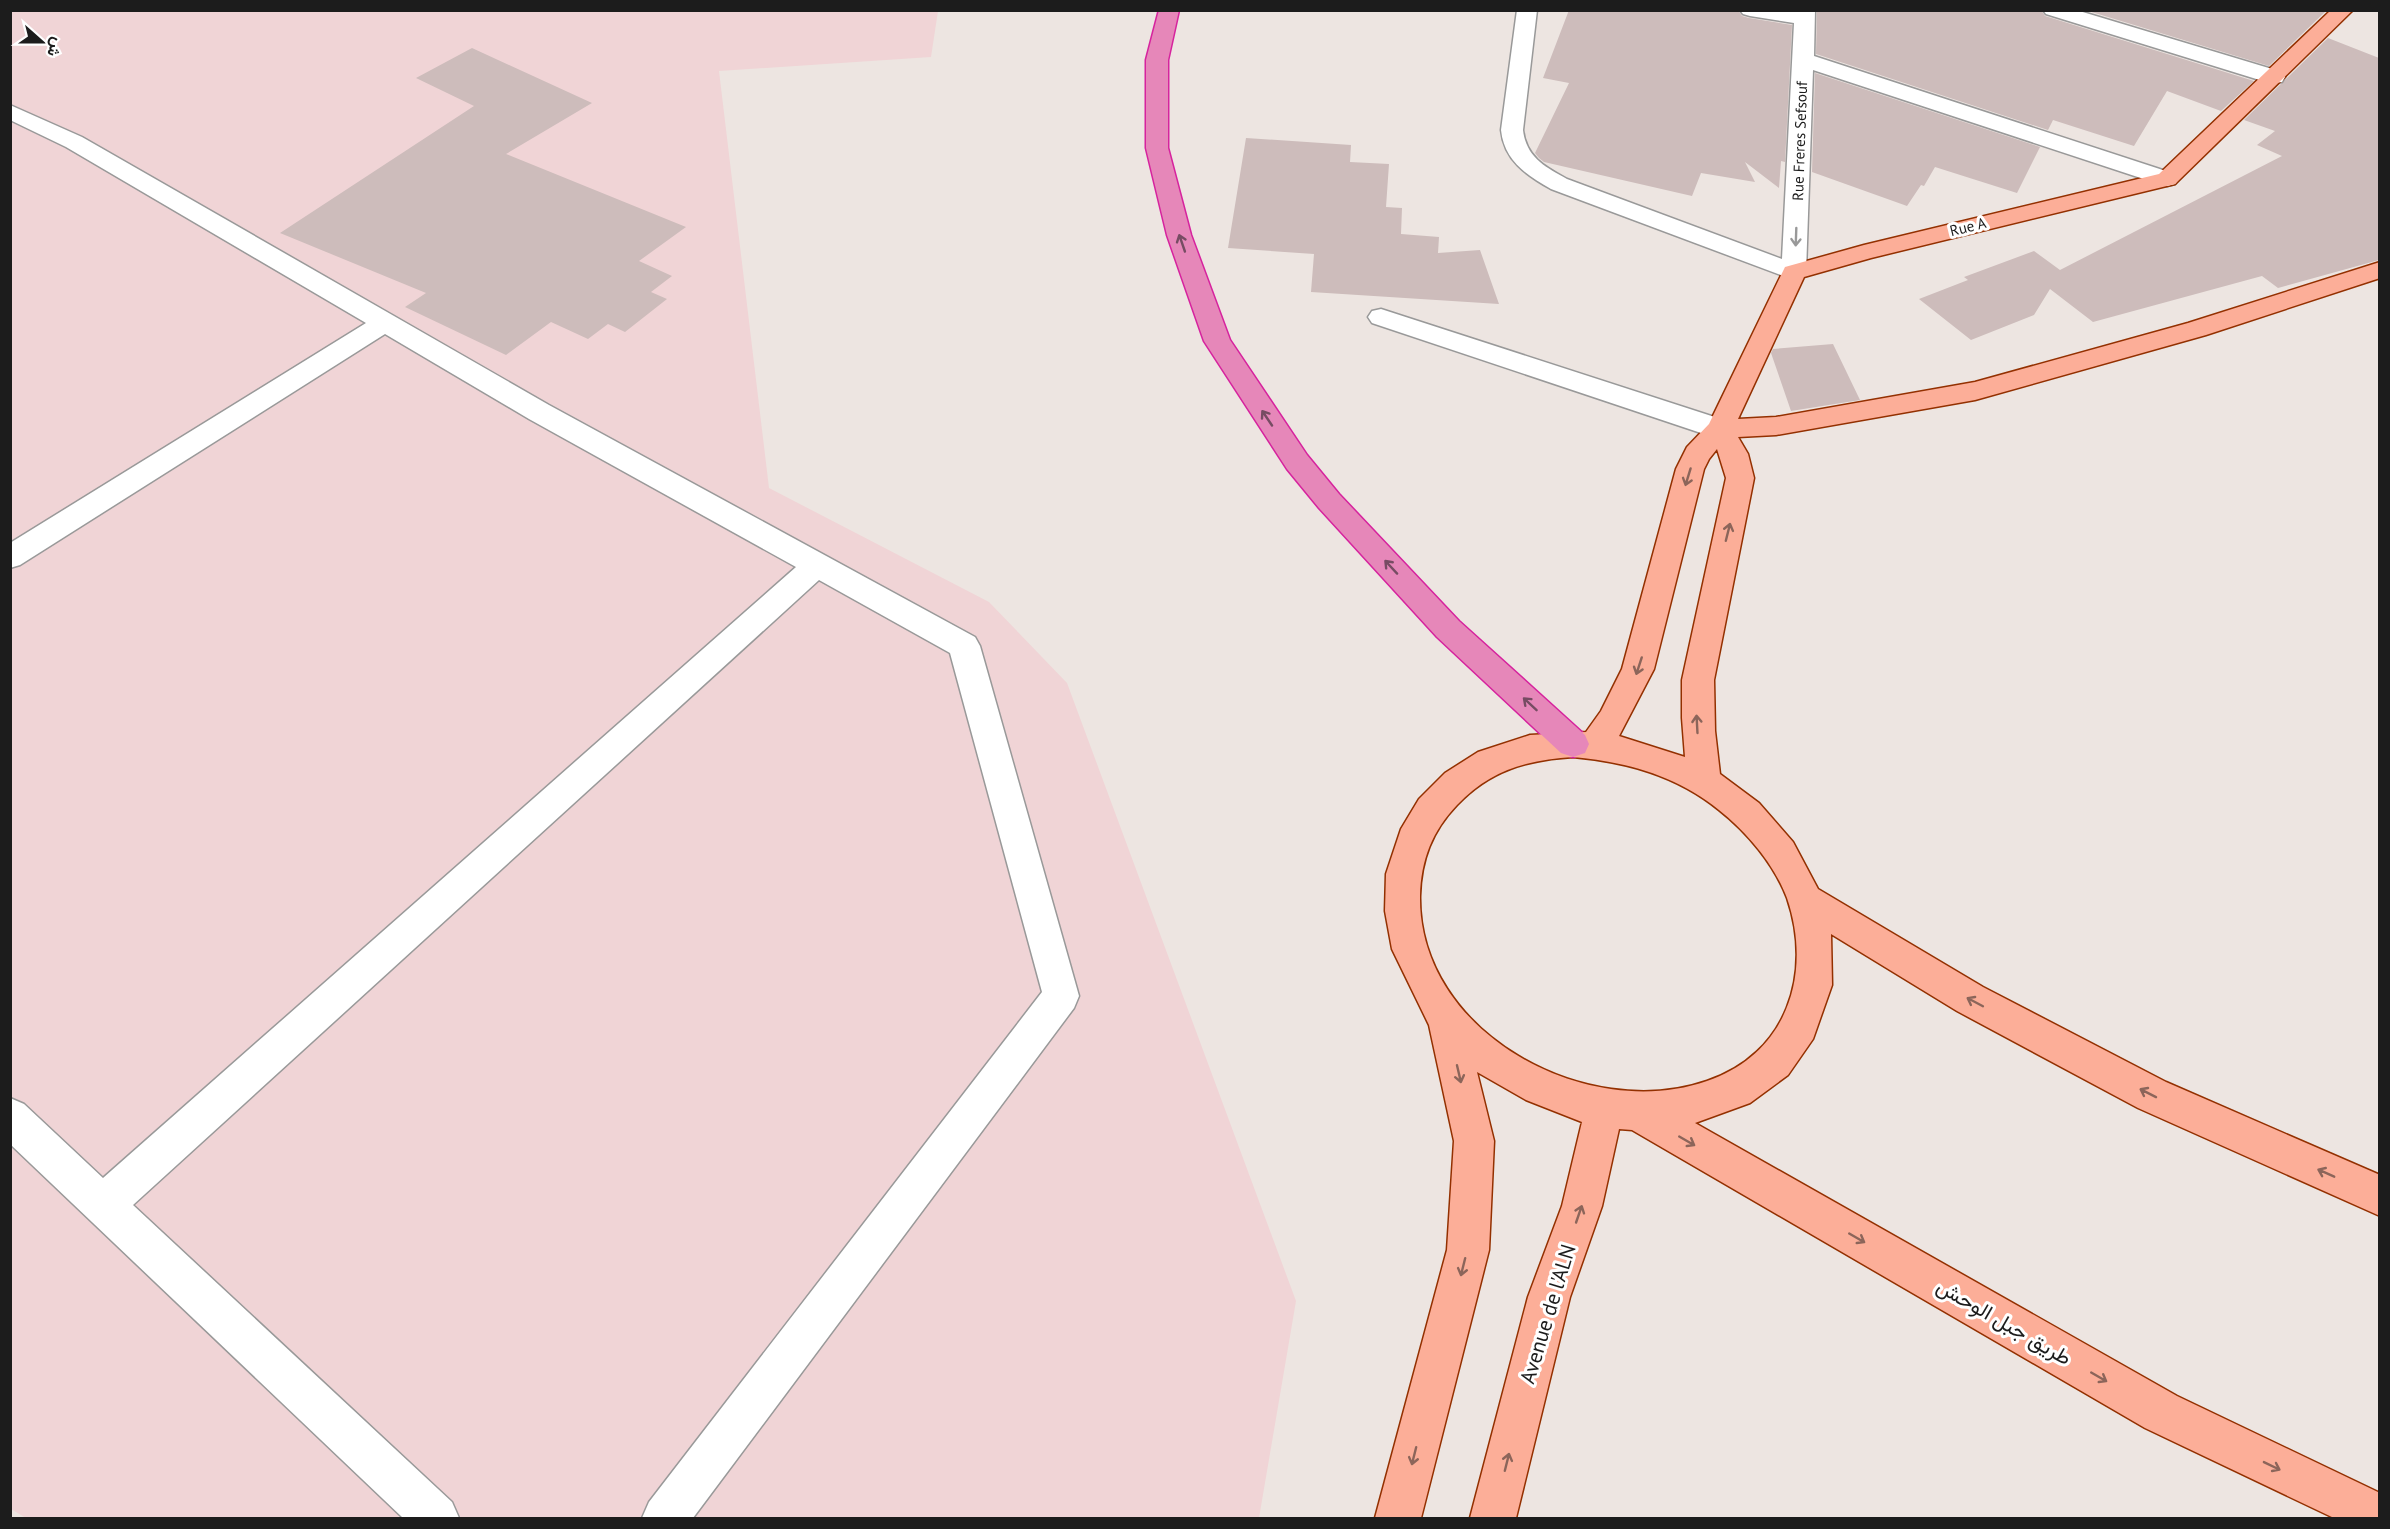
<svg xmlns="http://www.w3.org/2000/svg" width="2390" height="1529" font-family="'PT Sans',Vazirmatn,sans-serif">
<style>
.military{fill:#f0d4d6}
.building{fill:#cdbcbb}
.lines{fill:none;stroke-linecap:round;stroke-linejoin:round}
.minor-casing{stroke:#999;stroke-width:3}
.major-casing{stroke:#933000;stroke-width:3}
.highway-casing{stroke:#d6239e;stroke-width:3}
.minor{fill:#fff;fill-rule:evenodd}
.major{fill:#fcae98;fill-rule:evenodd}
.highway{fill:#e687b9;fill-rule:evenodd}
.oneway{stroke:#999}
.oneway2{stroke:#774c63}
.oneway3{stroke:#8c655a}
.labels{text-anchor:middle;stroke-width:6;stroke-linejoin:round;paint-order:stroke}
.far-street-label{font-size:15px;fill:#1c1c1c;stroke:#fff}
.near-street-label{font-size:21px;fill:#1c1c1c;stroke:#fff}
</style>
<rect width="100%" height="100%" fill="#ede5e1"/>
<path class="military" d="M11 11H938L931 57 719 71 769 488 989 602 1067 683 1296 1301 1259 1518H26L11 1509Z"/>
<path class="building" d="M1569 10H1738L1742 16 1749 18 1792 25 1785 162 1781 161 1779 188 1745 162 1755 182 1701 173 1692 196 1544 162 1539 158 1535 153 1569 83 1543 78Z
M1817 10H2041L2045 16 2254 81 2221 111 2167 91 2134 146 2053 120 2048 130 1816 54Z
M2085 10H2327L2269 66Z
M2328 38 2379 58V260L2278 288 2262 276 2093 322 2050 289 2034 315 1971 340 1919 299 1968 280 1964 277 2034 251 2060 270 2282 156 2257 145 2275 131 2244 120Z
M472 48 592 103 506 154 686 227 639 261 672 276 651 292 667 299 625 332 608 324 588 339 551 322 506 355 405 307 426 293 280 233 474 106 416 78Z
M1815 73 2040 147 2017 193 1935 167 1924 186 1921 185 1907 206 1812 172Z
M1246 138 1351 145 1350 162 1389 164 1386 207 1402 208 1401 234 1439 237 1438 253 1480 250 1499 304 1311 292 1314 254 1228 248Z
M1833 344 1860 400 1791 411 1771 353 1773 349Z"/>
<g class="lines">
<g class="minor-casing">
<path id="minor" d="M1517 10H1537L1523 130C1526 157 1545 167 1567 179L1782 259 1794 23 1750 16 1743 14 1740 10H1815L1814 56 2175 174 2179 179 2175 184 2167 186 2159 184 1813 70 1806 272 1803 277 1794 280 1551 189C1526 175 1504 160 1501 130Z
M2043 10H2076L2282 72 2285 77 2282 82 2274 83 2266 82 2046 14Z
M10 105 82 137 549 405 975 637 980 646 1079 996 1074 1008 693 1518H642L649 1502 1042 992 950 653 819 580 133 1205 452 1502 459 1518H403L10 1144V1098L24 1104 103 1178 796 567 529 419 385 334 20 565 10 568V543L366 323 66 147 10 120Z
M1381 309 1730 422 1734 429 1730 436 1720 438 1710 436 1372 323 1368 317 1372 311Z"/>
</g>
<g class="major-casing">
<path id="major" d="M2331 10H2353L2175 184 1871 258 1804 277 1738 419 1776 417 1975 382 2188 323 2380 262V278L2206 335 1975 400 1776 435 1738 437 1748 454 1754 478 1714 680 1715 731 1720 774 1759 803 1793 842 1818 889 1983 987 2166 1082 2380 1175V1216L2138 1108 1957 1011 1831 934 1832 985 1813 1039 1788 1075 1750 1103 1695 1123 2177 1396 2380 1493V1518H2334L2145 1428 1632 1130 1619 1129 1602 1206 1570 1297 1516 1518H1470L1528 1297 1562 1206 1582 1122 1526 1100 1477 1072 1494 1141 1489 1250 1421 1518H1375L1447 1250 1454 1141 1429 1025 1392 949 1385 911 1386 874 1401 829 1419 799 1445 773 1478 752 1530 735 1586 732 1601 711 1622 669 1676 469 1687 447 1709 424 1785 267 1864 245 2159 174ZM1717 449 1726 478 1682 680V718L1685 757 1619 736 1654 669 1704 469 1709 459ZM1573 757C1626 762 1676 775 1719 810 1747 832 1774 864 1787 898 1813 974 1787 1054 1707 1081 1587 1123 1418 1033 1420 896 1421 860 1432 831 1457 805 1490 770 1527 760 1573 757Z"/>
</g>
<g class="highway-casing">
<path id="highway" d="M1159 10H1179L1168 60V148L1191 235 1230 340 1307 455 1339 494 1459 621 1585 735 1589 744 1585 753 1573 757 1561 753 1437 637 1319 508 1287 469 1204 341 1167 235 1146 148V60Z"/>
</g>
<use href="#minor" class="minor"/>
<use href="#major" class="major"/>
<use href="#highway" class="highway"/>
</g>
<defs><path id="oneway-shaft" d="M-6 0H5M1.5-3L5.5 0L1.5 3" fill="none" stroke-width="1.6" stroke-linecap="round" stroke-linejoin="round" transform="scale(1.5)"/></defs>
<use class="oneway" href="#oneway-shaft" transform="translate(1796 237) rotate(92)"/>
<g class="oneway2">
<use href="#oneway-shaft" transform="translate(1182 243) rotate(-109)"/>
<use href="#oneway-shaft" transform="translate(1267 418) rotate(-124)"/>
<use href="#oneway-shaft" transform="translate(1391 567) rotate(-133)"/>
<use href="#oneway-shaft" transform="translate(1530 704) rotate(-137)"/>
</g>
<g class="oneway3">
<use href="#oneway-shaft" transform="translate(1688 477) rotate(107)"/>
<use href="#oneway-shaft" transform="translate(1728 532) rotate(-76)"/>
<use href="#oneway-shaft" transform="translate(1639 666) rotate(108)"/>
<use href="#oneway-shaft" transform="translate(1697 724) rotate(-93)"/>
<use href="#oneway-shaft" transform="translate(1975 1002) rotate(-152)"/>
<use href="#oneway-shaft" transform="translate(1459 1074) rotate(77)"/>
<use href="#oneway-shaft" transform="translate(2148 1093) rotate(-153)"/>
<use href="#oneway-shaft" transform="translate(1687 1141) rotate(30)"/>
<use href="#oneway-shaft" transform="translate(2326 1173) rotate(-156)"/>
<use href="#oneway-shaft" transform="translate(1579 1214) rotate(-71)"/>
<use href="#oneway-shaft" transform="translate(1857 1238) rotate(30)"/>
<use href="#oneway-shaft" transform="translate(1463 1267) rotate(104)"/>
<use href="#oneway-shaft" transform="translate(2099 1377) rotate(30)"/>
<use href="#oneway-shaft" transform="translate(1414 1456) rotate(104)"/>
<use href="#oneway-shaft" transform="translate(1507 1462) rotate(-76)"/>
<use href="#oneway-shaft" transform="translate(2272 1466) rotate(26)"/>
</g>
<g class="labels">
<g class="far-street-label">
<text transform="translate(1800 141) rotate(-88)" y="5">Rue Freres Sefsouf</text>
<text transform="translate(1968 227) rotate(-14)" y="5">Rue A</text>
</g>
<g class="near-street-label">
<text transform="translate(1548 1314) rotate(-73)" y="7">Avenue de l'ALN</text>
<text transform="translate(2004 1322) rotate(30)" y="7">طريق جبل الوحش</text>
</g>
</g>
<rect width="2390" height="1529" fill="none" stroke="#1c1c1c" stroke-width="24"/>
<g transform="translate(42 42) rotate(111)" stroke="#ffffff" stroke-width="4.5" paint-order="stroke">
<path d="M0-4.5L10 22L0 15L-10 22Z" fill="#1c1c1c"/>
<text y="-9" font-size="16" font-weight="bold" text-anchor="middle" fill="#1c1c1c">ش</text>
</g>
</svg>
